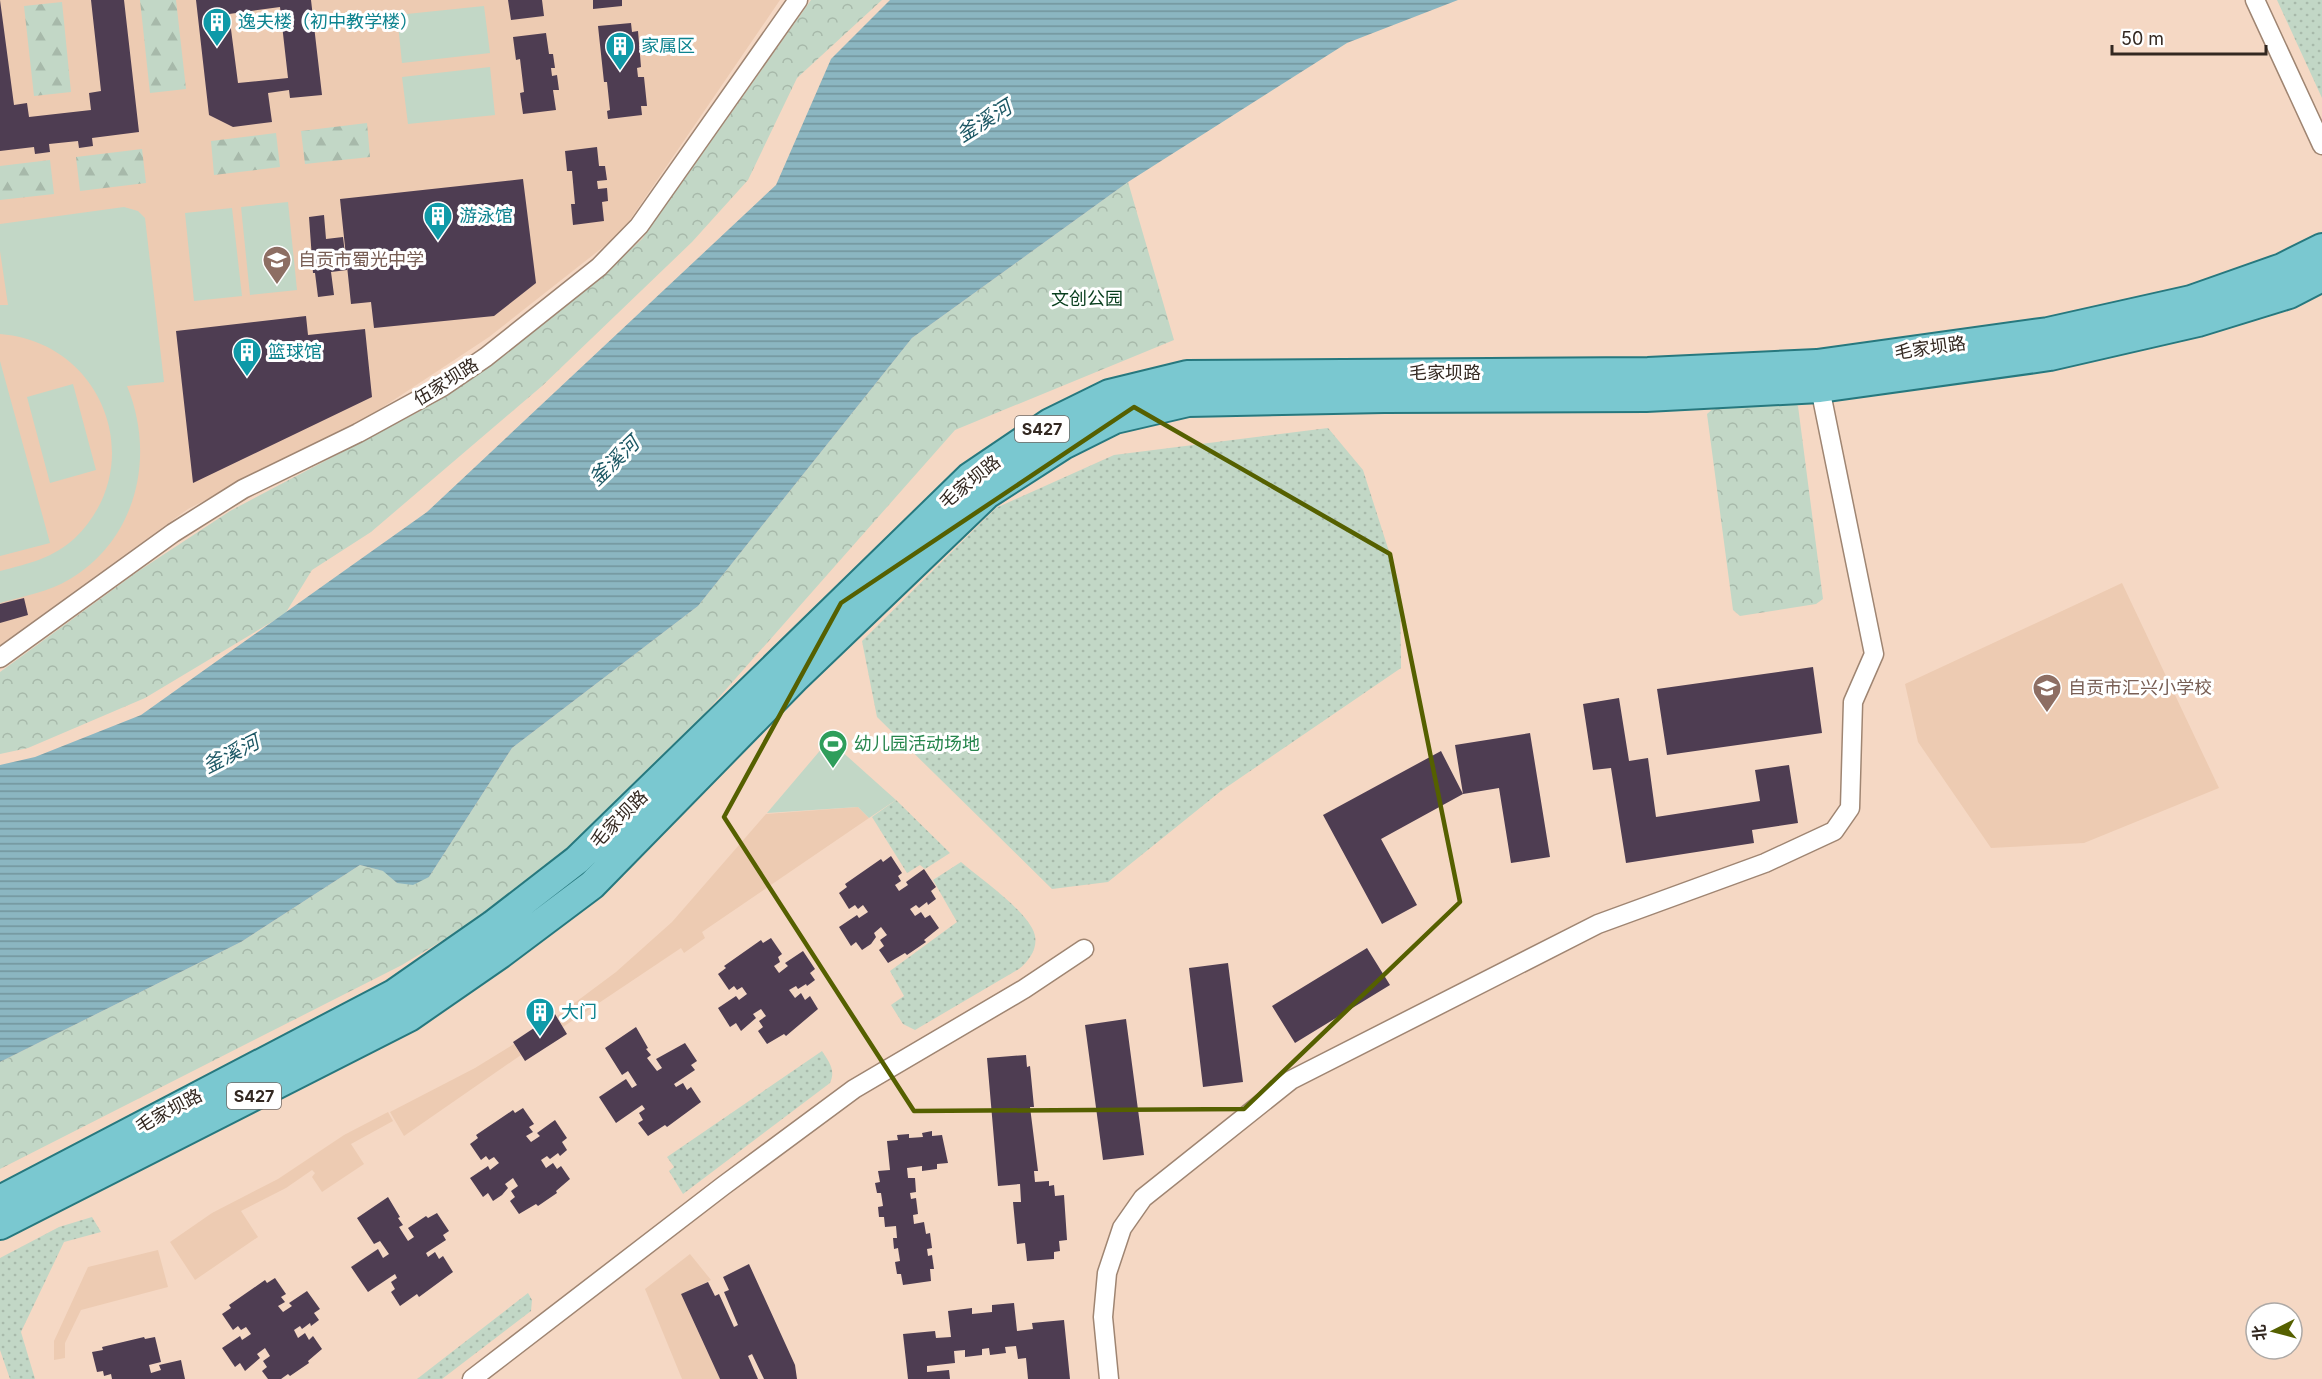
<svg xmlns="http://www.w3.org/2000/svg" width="2322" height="1379" font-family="Inter,'Noto Sans SC',sans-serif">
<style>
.built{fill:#edcbb2}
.grass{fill:url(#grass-dots)}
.forest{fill:url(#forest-firs)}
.park{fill:url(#park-crowns)}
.pitch{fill:#c2d7c6}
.water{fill:url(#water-rules)}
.building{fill:#4e3d52;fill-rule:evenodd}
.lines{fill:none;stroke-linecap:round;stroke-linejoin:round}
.minor-casing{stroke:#9f8572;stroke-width:21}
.primary-casing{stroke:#27787e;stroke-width:32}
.minor{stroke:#fff;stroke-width:18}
.primary{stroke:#7ac8d0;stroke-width:28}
.marked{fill:none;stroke:#556000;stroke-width:4.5;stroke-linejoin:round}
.labels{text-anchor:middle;stroke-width:6;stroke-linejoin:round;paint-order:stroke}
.shield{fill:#fff;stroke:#706864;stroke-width:1.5}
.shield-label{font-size:16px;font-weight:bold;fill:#332821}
.culture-label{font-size:18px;fill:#0d838f;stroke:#fff;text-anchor:start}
.education-label{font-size:18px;fill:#785e54;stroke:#fff;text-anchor:start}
.park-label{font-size:18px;fill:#083e1d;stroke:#fff}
.street-label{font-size:18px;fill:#332821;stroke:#fff}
.leisure-label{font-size:18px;fill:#27864d;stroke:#fff;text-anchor:start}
.water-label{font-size:20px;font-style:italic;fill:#1d5865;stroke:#fff}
</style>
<defs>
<pattern id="grass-dots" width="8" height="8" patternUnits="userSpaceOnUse" patternTransform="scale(1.5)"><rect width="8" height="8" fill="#c2d7c6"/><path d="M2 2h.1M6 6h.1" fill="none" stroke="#a7b9aa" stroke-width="1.8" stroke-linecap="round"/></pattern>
<pattern id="forest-firs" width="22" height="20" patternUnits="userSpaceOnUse" patternTransform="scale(1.5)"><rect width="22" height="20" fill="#c2d7c6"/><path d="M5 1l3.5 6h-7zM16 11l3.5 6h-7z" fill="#a7b9aa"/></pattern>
<pattern id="park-crowns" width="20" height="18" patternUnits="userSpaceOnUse" patternTransform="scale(1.5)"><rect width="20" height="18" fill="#c2d7c6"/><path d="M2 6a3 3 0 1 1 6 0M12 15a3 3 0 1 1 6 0" fill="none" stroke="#a7b9aa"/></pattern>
<pattern id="water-rules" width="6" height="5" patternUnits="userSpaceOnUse" patternTransform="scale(1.5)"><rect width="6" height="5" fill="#8bb6c1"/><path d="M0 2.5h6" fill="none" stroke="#72949c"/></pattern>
</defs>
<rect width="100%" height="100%" fill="#f5d8c4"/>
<path class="built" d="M0 0H780L621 233 489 337 365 419 188 509 0 645Z
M2122 583 2219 788 2084 843 1991 848 1918 742 1905 684Z
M858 807 869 818 702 932 705 938 684 953 681 948 563 1027 557 1016 616 972 672 922 766 814Z
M514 1044 521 1055 404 1136 390 1112 475 1068Z
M388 1112 393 1121 351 1144 364 1164 322 1192 312 1177 315 1173 312 1170 286 1188 241 1211 258 1237 195 1280 170 1242 212 1213 278 1179 344 1135Z
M158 1250 168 1287 81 1310 65 1343V1358L54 1360V1341L88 1267Z
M690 1254 711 1280 681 1294 720 1379H682L645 1289Z"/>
<path class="grass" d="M2277 0H2322V98Z
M1328 428 1363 470 1400 586 1401 668 1221 791 1108 882 1052 889 877 717 862 641 996 508 1114 455Z
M896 800 950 853 925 869 920 865 907 873 872 817Z
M961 862C982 880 1019 905 1032 928 1041 944 1031 959 1019 969L915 1030 903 1024 891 1005 904 996 890 971 957 922 933 880Z
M822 1051C829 1062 836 1070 830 1083L683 1194 669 1171 674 1167 667 1157Z
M92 1217 101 1232 64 1242 21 1332 35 1379H10L0 1350V1258L59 1227Z
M528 1293 532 1300 531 1311 442 1379H417Z"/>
<path class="forest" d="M140 0H176L186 89 150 93Z
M62 2 71 92 34 96 24 6Z
M367 123 370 157 305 164 301 131Z
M276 133 280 167 214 175 211 141Z
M142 149 146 183 80 191 76 157Z
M50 160 54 194 0 200V166Z"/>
<path class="park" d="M811 0H882L797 78 748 180 692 242 542 386 371 532 312 570 285 614 145 698 28 748 0 754V672L137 572 230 511 420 411 532 333 591 286 642 239Z
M1128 182 1174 340 955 430 699 720 565 851 483 916 402 965 0 1169V1062L241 942 360 865 384 871 397 883 429 877 512 748 698 606 912 338Z
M1789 398 1798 406 1823 599 1816 604 1740 616 1733 610 1707 414 1716 406Z"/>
<path class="pitch" d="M484 6 490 53 402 63 397 15Z
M490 67 495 115 408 124 402 77Z
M288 202 297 290 250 295 241 207Z
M124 207 138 211 145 218 164 382 127 386C156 456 137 539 70 579 49 592 23 596 0 603V571C27 564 54 558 75 538 150 465 104 342 0 334V305H8L0 251V224Z
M232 208 242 296 194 301 185 213Z
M0 361 50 543 0 556Z
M73 384 96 470 50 483 27 397Z
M829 740 896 800 869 818 858 807 767 813Z"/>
<path class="water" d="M890 0H1458L1347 43 1128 182 912 338 698 606 512 748 429 877 413 885 397 883 383 871 360 865 241 942 0 1062V765L35 757 141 715 427 512 776 185 831 59Z"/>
<path class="building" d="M0 0 14 105 27 103 29 117 91 110 89 93 101 91 91 0H124L139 132 92 138 93 146 79 148 78 141 49 144 50 152 35 154 34 147 0 151Z
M196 0H311L322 95 290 98 289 90 268 93 272 122 233 127 209 115ZM280 7 288 78 238 83 229 14Z
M508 0H542L544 16 511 20Z
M593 0H622V6L593 9Z
M631 23 632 32 638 31 641 67 637 68 638 77H644L647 106H641L642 115 608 119 607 111 610 110 607 82H604L598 26Z
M546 33 549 54H553L555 68H551L552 76 557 75 559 90H553L556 110 523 114 520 93 524 92 520 59 516 60 513 37Z
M597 147 599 166H605L607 180 597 181 598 189 607 188 608 201 602 202 604 221 573 225 571 204H575L572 171H567L565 151Z
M523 179 536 283 494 316 374 328 371 302 351 304 340 199Z
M324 215 326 239 343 237 347 270 331 272 334 295 318 297 315 273H313L309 217Z
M306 316 308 335 365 329 372 397 193 483 176 331Z
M24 598 28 615 0 623V604Z
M1813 667 1822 733 1667 755 1657 689Z
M1619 698 1629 761 1648 758 1656 817 1760 801 1755 770 1789 765 1798 823 1752 830 1754 843 1626 863 1611 768 1593 770 1583 704Z
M1530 733 1550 857 1511 863 1499 788 1463 794 1455 745Z
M1441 751 1463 794 1381 839 1417 905 1382 924 1323 815Z
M891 856 902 873 898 876 901 881 895 885 899 891 908 885 906 882 924 869 936 887 931 891 936 899 928 905 927 902 919 908 916 905 910 909 915 916 921 912 925 918 930 915 939 928 924 940 926 942 907 955 905 953 888 963 879 950 884 946 880 940 887 935 881 927 874 933 876 937 871 944 862 950 856 942 851 946 839 927 857 915 859 918 868 912 863 905 858 909 855 905 849 909 839 893 847 887 845 884 881 859 883 862Z
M771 938 782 954 778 957 780 962 774 966 779 973 788 966 785 963 803 951 815 969 810 973 815 980 807 986 806 984 798 989 796 986 789 990 795 998 801 993 805 1000 810 996 818 1009 786 1036 784 1034 767 1044 758 1031 763 1027 759 1021 766 1016 761 1009 753 1014 756 1018 741 1031 736 1023 730 1027 718 1008 736 996 739 1000 747 994 742 987 737 990 734 986 729 990 718 974 726 968 724 966 761 940 763 943Z
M1367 948 1390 985 1295 1043 1272 1006Z
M1228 963 1243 1082 1203 1087 1189 968Z
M555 1014 567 1034 525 1061 513 1042Z
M1126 1019 1144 1155 1103 1160 1085 1025Z
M636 1027 648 1048 646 1049 651 1055 647 1058 657 1071 662 1068 656 1059 685 1043 697 1061 691 1065 695 1070 674 1084 676 1087 683 1083 687 1090 691 1087 701 1102 667 1127 665 1125 648 1136 638 1123 643 1120 639 1113 645 1109 642 1105 616 1123 599 1097 626 1079 632 1088 637 1085 628 1071 622 1075 605 1048Z
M1026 1055 1027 1067 1030 1066 1034 1107H1030L1038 1171H1034L1035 1182 1049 1181V1186L1054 1185 1055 1196 1064 1195 1067 1240 1059 1241 1060 1251 1054 1252V1259L1027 1261 1025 1243 1017 1244 1013 1202H1021L1020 1184 998 1186 987 1058Z
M523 1108 534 1124 529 1127 533 1132 526 1136 531 1142 540 1136 537 1133 555 1120 567 1138 562 1142 567 1150 560 1156 558 1153 550 1159 547 1156 541 1160 546 1168 553 1163 557 1169 561 1166 570 1179 556 1191 557 1193 538 1206 536 1204 519 1214 510 1201 515 1197 511 1191 518 1186 513 1178 505 1184 508 1188 502 1195 493 1201 488 1193 483 1197 470 1178 488 1166 490 1170 499 1163 494 1157 489 1160 486 1156 481 1160 470 1144 478 1138 476 1135 513 1110 515 1113Z
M932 1131V1136L942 1135 948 1163 937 1164V1169L922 1171V1166L907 1168 908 1178H915L916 1192 910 1193 911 1199 916 1198 918 1214 913 1215 914 1224 924 1222 926 1234 930 1233 932 1248 927 1249 928 1256 932 1255 934 1269H930L931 1281 903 1285 901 1274H897L895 1262 900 1261 898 1248 894 1249 893 1238H897L896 1226 885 1227 884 1217H879L878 1207 883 1206 881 1193H877L875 1183 880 1182 878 1171 890 1170 887 1141 898 1140 897 1135 909 1134V1138L923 1137 922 1133Z
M388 1197 400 1217 398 1218 403 1225 399 1227 408 1241 414 1237 408 1228 426 1216 428 1218 437 1213 449 1231 443 1235 446 1240 426 1253 428 1257 435 1252 439 1259 443 1256 453 1272 419 1297 417 1294 400 1306 391 1292 395 1289 391 1282 397 1278 395 1274 368 1292 351 1267 378 1249 383 1258 389 1254 380 1241 374 1244 357 1218Z
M749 1264 795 1365 797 1379H764L752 1354 748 1356 758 1379H720L681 1294 708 1282 715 1296 719 1294 734 1327 738 1325 724 1292 729 1290 723 1277Z
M275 1278 286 1294 281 1297 285 1302 278 1306 283 1312 292 1306 289 1303 307 1291 320 1309 314 1313 319 1320 311 1326 310 1323 302 1329 300 1326 294 1330 298 1338 305 1333 309 1340 313 1336 322 1349 308 1361 309 1363 290 1376 288 1374 281 1379H268L262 1371 267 1367 263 1361 270 1356 265 1348 257 1354 260 1358 245 1371 240 1363 235 1367 222 1348 240 1336 242 1340 251 1334 246 1327 241 1330 238 1326 233 1330 222 1314 231 1308 229 1305 265 1280 267 1283Z
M1014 1303 1017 1331 1033 1329 1032 1323 1064 1320 1070 1379H1028L1026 1358 1018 1359 1016 1346 1005 1347 1006 1353 990 1355 989 1348 982 1349V1355L965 1357V1350L954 1351 955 1363 927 1366V1372L949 1370 950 1379H908L903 1334 935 1331 936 1338 951 1337 948 1311 972 1308V1314L992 1312V1305Z
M144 1337 145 1339 155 1337 161 1362 149 1365 151 1373 161 1370 159 1365 181 1360 185 1379H112L111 1374 104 1376 103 1371 97 1372 92 1352 103 1350 102 1347Z"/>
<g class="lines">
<g class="minor-casing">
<path id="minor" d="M2255 0 2322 145
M0 658 173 533 243 489 358 433 442 387 486 357 599 267 639 226 798 0
M472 1379 723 1186 854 1089 1024 989 1084 949
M1109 1379 1103 1317 1107 1273 1122 1228 1143 1198 1291 1080 1598 924 1765 863 1834 831 1850 808 1853 702 1874 654 1820 388"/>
</g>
<g class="primary-casing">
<path id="primary" d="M0 1200 394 994 493 925 577 860 970 477 1050 423 1109 394 1187 375 1648 372 1817 364 2048 332 2191 300 2282 268 2322 248
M0 1225 409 1017 500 954 592 885 794 679 987 494 1063 445 1115 419 1188 402 1384 398 1646 397 1820 388 2050 356 2198 322 2289 294 2322 277"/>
</g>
<use href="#minor" class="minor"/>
<use href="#primary" class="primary"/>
</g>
<path class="marked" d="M1134 407 1390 554 1460 902 1244 1109 914 1111 724 817 841 603Z"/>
<defs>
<g id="building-pin" transform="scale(1.5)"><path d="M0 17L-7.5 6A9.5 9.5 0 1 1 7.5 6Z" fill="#0f9aa8" stroke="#fff"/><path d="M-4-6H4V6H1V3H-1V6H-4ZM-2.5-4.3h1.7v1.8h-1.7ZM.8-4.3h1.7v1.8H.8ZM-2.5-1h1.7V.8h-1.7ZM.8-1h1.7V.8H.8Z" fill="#fff"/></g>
<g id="school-pin" transform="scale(1.5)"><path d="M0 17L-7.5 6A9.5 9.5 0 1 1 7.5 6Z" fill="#8d6e63" stroke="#fff"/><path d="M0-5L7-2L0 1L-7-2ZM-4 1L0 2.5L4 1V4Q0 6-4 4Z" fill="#fff"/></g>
<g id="stadium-pin" transform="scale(1.5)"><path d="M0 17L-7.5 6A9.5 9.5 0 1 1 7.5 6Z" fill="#2e9e5b" stroke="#fff"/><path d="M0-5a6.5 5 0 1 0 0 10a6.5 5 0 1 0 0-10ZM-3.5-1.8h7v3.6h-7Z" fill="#fff"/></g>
</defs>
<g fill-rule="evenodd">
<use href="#building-pin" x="217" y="22"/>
<use href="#building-pin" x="620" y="46"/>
<use href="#building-pin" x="438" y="216"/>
<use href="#school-pin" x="277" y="260"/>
<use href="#building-pin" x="247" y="352"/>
<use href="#school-pin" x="2047" y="688"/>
<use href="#stadium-pin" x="833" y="744"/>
<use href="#building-pin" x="540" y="1012"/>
</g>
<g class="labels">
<g class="shield">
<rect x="1015" y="416" width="54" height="26" rx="4.5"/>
<rect x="227" y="1083" width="54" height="26" rx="4.5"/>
</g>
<g class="shield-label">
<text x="1042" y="435">S427</text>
<text x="254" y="1102">S427</text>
</g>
<g class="culture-label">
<text x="238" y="28">逸夫楼（初中教学楼）</text>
<text x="641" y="52">家属区</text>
<text x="459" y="222">游泳馆</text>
<text x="268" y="358">篮球馆</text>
<text x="561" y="1018">大门</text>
</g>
<g class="education-label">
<text x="298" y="266">自贡市蜀光中学</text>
<text x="2068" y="694">自贡市汇兴小学校</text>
</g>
<g class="park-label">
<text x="1087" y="305">文创公园</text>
</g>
<g class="street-label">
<text transform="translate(1930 348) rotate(-8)" y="6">毛家坝路</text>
<text x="1445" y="379">毛家坝路</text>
<text transform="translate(446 382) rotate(-32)" y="6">伍家坝路</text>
<text transform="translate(970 482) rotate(-39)" y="6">毛家坝路</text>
<text transform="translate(619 819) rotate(-45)" y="6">毛家坝路</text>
<text transform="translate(169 1111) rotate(-28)" y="6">毛家坝路</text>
</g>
<g class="leisure-label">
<text x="854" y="750">幼儿园活动场地</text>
</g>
<g class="water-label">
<text transform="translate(984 121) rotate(-32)" y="7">釜溪河</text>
<text transform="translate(614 461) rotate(-44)" y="7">釜溪河</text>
<text transform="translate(231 754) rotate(-27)" y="7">釜溪河</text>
</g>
</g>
<g transform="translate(2274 1331) rotate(264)"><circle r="28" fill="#ffffff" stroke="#ada9a6" stroke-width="1.5"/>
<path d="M0-4.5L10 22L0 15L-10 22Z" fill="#556000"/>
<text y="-9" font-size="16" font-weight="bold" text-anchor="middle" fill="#332821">北</text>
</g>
<path d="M2112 45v9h154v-9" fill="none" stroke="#332821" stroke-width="3"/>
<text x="2121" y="45" font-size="18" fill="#332821" stroke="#ffffff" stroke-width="4.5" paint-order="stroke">50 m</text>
</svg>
